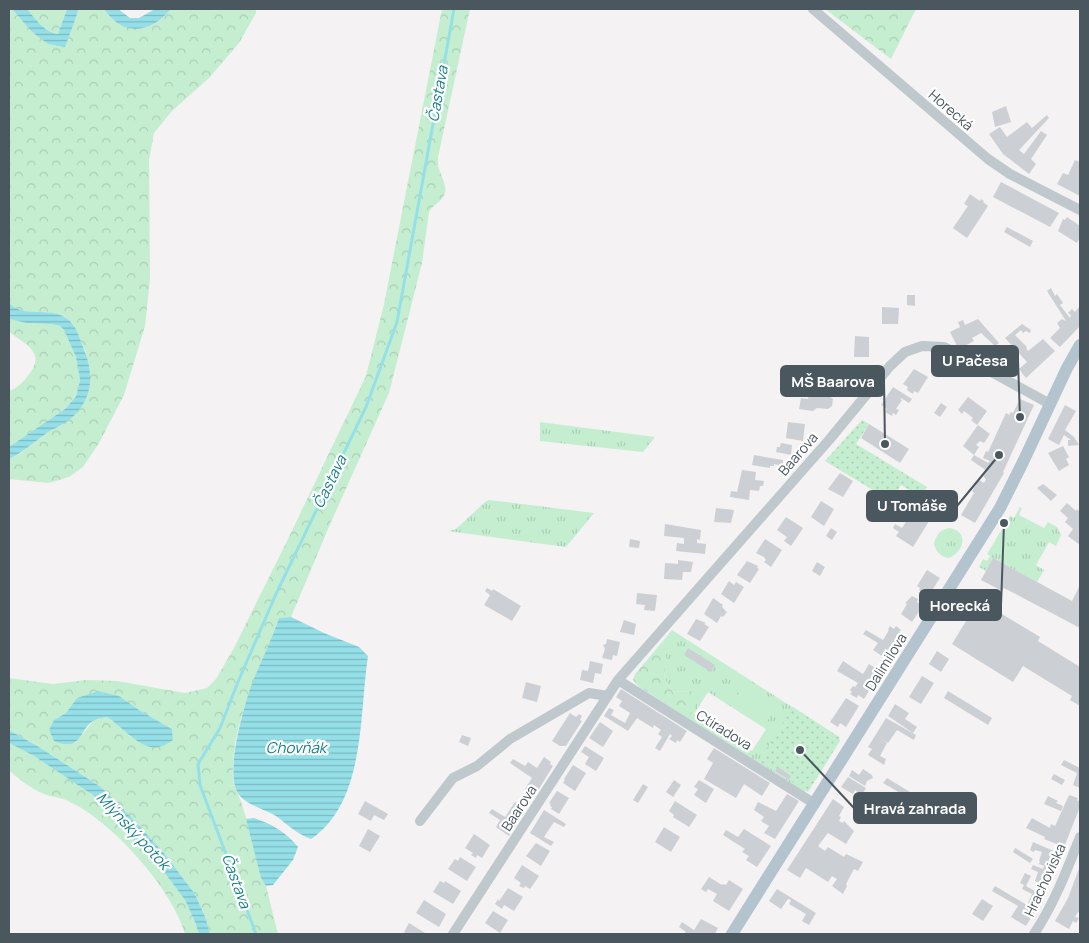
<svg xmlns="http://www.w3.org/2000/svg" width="1089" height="943" font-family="Manrope,sans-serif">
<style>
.grass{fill:url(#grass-tufts);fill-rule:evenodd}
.forest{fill:url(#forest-crowns);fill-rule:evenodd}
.park{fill:url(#park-dots)}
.garden{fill:#c5eed0}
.water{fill:url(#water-rules)}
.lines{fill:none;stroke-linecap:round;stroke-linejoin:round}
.stream{stroke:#95e0e8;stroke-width:3}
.building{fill:#ccd0d4}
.minor{stroke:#bfc8cd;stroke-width:10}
.major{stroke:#b4c4ce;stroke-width:12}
.labels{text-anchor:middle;stroke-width:4.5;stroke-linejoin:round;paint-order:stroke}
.street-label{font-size:14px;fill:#4b575f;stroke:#fff}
.water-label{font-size:15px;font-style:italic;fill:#157e89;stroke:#fff}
.leader{fill:none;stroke:#4b575f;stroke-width:2}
.callout-dot{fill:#4b575f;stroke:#fff;stroke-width:2}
.callout{fill:#4b575f;stroke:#4b575f;stroke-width:2}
.callout-label{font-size:15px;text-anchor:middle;font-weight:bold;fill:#fff}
</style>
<defs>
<pattern id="grass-tufts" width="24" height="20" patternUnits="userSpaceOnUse" patternTransform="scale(1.25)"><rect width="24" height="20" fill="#c5eed0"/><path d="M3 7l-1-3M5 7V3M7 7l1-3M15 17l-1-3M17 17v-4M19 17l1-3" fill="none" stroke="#abceb5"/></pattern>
<pattern id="forest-crowns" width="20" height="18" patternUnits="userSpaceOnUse" patternTransform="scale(1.25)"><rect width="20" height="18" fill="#c5eed0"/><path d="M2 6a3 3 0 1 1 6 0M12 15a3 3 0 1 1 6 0" fill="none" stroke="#abceb5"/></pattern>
<pattern id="park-dots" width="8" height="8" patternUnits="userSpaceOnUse" patternTransform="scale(1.25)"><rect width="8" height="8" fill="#c5eed0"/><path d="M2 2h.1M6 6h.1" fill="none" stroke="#abceb5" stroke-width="1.8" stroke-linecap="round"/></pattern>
<pattern id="water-rules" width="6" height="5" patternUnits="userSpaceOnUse" patternTransform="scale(1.25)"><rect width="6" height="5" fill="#95e0e8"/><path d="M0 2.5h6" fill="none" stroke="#7cb8bf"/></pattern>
</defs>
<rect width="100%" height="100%" fill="#f4f2f2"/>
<path class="grass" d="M540 422 655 437 643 452 540 441Z
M489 500 594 513 566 547 448 531 456 529 485 502Z
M1020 507 1022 508 1019 515 1044 528 1048 522 1057 527 1061 535 1056 546 1049 542 1036 565 1044 570 1037 582 993 558 986 571 979 567 983 559 987 561 990 556 987 554 1010 516 1014 518Z
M949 528C970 531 964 552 949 558 941 557 936 552 934 544 936 535 940 530 949 528Z
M672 630 839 737 805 792 687 718 690 691 673 692C659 673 667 676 666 657 666 652 664 646 663 641ZM708 692 766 729 752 751 694 714Z"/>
<path class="forest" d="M9 9H12L31 31 64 47 79 9H104C123 36 150 34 171 9H256V13L239 43 209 78 172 111 154 133 149 160 150 280 145 326 124 395 99 443 83 467 69 477 49 483 9 479V459L19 454 50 431 61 426 80 409 86 353 73 324 65 317 53 313 27 312 15 309 9 303Z
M27 9H67L58 34C45 32 35 19 27 9Z
M442 9H470L438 157C438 161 438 166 439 169 442 178 449 188 443 197 439 203 433 205 429 212L422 263 389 393 331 522 291 617 279 618C261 670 230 722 233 779 234 787 239 796 242 804 249 829 256 853 261 878L266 886 278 934H210L206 919 195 894 164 853 132 818 101 787 39 747 9 730V678L53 684 86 680 117 681 185 693 207 688 216 679 234 648 287 541 366 376 384 304ZM77 698 139 710 172 729 173 740 131 737 119 725 107 717 94 720 75 743 54 720 66 713Z
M825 9H916L891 59Z
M9 318 26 323 51 324 60 326 64 330 76 357 80 380 76 395 65 409 9 447V391C16 389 22 383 27 377 47 353 28 346 9 332Z
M663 641C664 646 666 652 666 657 667 676 659 673 673 692L690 691 697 694C699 703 694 712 687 718L638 686 633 680 635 674Z
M9 743 34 756 94 795 124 826 155 860 185 900 195 922 199 934H185C172 888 110 819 66 800 59 797 51 797 44 794 32 789 18 779 9 770Z"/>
<path class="park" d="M862 420 869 424 856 444 927 487 921 497 901 485 891 501 825 461Z
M793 707 839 737 840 741 808 792 759 761Z"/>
<path class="garden" d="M742 688 775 708 765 725 732 704Z"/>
<path class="water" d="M12 9H27C35 18 44 32 58 34L67 9H79L65 47 48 44 31 31Z
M104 9H118L130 18H139L155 9H171C150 34 123 37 104 9Z
M9 303C24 319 48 306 66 318 76 324 79 337 83 347 97 379 91 408 60 426 57 428 53 429 50 431 36 440 24 452 9 459V447L65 409 76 396 80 380 76 357 64 330 60 326 51 324 26 323 10 319Z
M291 617 324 633 359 647 368 656C359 714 366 802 311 839 297 834 288 825 276 816 265 809 249 806 240 796 223 778 243 711 250 689 259 665 271 642 279 618Z
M98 691 119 696 139 710 172 729 173 740C169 742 166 745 162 746 143 754 122 726 107 717 103 718 99 718 95 720 78 728 84 753 54 741L49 730 54 720 66 713 77 698Z
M9 730 39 747 101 787 132 818 164 853 195 894 206 919 210 934H199L195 922 185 900 155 860 124 826 93 795 34 756 9 743Z
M254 818C272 824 287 833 298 847L293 860 273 885 266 886 261 878 246 819Z"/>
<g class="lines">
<path class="stream" d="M256 934 200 785 198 764 220 728 238 682 276 594 366 407 397 322 454 9"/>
</g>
<path class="building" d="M1006 106 1011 122 995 127 992 112Z
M1047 115 1049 118 1019 150 1024 154 1041 131 1047 135 1031 159 1036 164 1029 174 1003 154 989 134 1000 127 1007 137 1027 122 1032 128Z
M1075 160 1080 162V196L1057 184 1063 173 1068 175Z
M1001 182 1059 213 1050 227 993 197Z
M970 194 980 201 981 199 984 201 983 202 988 206 967 238 953 228 968 206 964 204Z
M1067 217 1080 226V237L1077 243 1058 231 1063 219 1065 220Z
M1007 227 1033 241 1030 247 1004 232Z
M1051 288 1055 296 1057 294 1063 303 1060 305 1070 318 1071 315 1068 313 1072 309 1075 312 1080 306V326L1060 347 1050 338 1060 328 1057 323 1062 319 1066 321 1047 291Z
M907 295H915V306L907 305Z
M882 307 899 308 898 324H882Z
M978 319 999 343 995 346 981 333 972 338 974 341 961 348 957 346 950 332 960 327 958 322 963 320 965 325Z
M1022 324 1031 330 1030 333 1026 331 1023 333 1021 330 1015 335 1027 347 1026 348 1028 351 1043 339 1055 351 1026 378 1019 369 1027 362 1005 338Z
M855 336 869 337V357H854Z
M847 365 858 367 857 373 851 372 849 388 833 385 835 370 846 372Z
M914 369 928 377 918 393 914 391 913 394 907 390 908 387 903 384Z
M812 387 829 390 828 395 833 399 832 406 828 409 817 408 813 411 799 409 801 398 808 399 809 393H812Z
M893 387 912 399 909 403 901 398 900 399 902 400 896 409 899 410 896 415 893 413 892 416 885 412 887 409 881 405Z
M968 397 987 411 977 425 971 420 973 418 964 411 962 414 958 410Z
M1020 399 1034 405 1003 472 1004 473 975 523 961 515 974 493 972 491 979 480 984 483 986 479 983 476 987 471 971 460 974 455 988 463 990 461 983 458 986 451 988 452 1006 413 1009 415 1011 412 1013 413Z
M941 403 947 407 940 417 934 413Z
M1065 405 1076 411 1065 430 1074 437 1079 445 1068 446V440H1071L1064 435 1059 445 1048 439Z
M788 422 805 424 803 441 786 438Z
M869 424 909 449 900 463 861 438Z
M978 425 990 434 984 443 980 441 976 445 979 447 974 455 963 446Z
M781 443 792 445 791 455 776 452 777 447H780Z
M1063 446 1069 457 1066 459 1069 465 1059 471 1048 453Z
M754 455 783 460V466L774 464V466H770V468L752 465Z
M742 470 756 472 755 480 764 481 763 486H760L759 491 750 490 749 500 730 497 731 491 737 492Z
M840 473 853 481 843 497 828 489Z
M1043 484 1057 495 1051 501 1037 488Z
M821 501 834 509 824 526 811 517Z
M1067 503 1076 511 1077 509 1080 512V545L1068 536 1073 529 1065 522 1068 518 1060 511Z
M916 506 931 518 913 547 896 536 899 532 893 528 895 524 902 528Z
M716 508 734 510 731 523 714 522Z
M786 517 803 528 791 546 784 541 787 537 777 530Z
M665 524 701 530 700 540 697 539V543L706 544 705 554 676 551 677 543 684 544V538L664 536Z
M831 528 837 532 832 540 826 536Z
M630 539 640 541 639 548 629 547Z
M765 539 782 550 771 567 764 562 766 560 764 557 756 553Z
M993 558 1072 601 1080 585V628L1004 588 1002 591 981 580Z
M678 560 693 562 691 572H683L682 580 664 579 665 563 678 564Z
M747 561 758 566 757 568 759 569 750 583 737 575Z
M817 562 825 567 820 576 812 571Z
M927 570 940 578 931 592 928 590 925 594 919 590 920 588 917 586Z
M729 581 734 585 736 582 744 587 734 603 721 594Z
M487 588 492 591 493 589 521 606 512 621 484 605 490 595 485 591Z
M637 593 657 595 655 611 644 610 645 605 636 604Z
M912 596 918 599 917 602 923 606 912 622 901 614 907 604 905 603Z
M713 598 723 605 722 607 727 612 723 617 721 616 717 623 704 614Z
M979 600 1040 637 1038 641 1080 667V706L1070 700 1072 696 1023 666 1013 682 952 644Z
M696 619 706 623 704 624 709 627 700 641 687 634Z
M624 620 636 624 634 635 620 632Z
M890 626 894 629 896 626 901 630 899 632 904 635 888 660 873 650 878 643 863 634 866 630 883 640 889 630 888 629Z
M607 639 620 642 617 656 613 655 612 660 602 658 605 649 603 645 606 644Z
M688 648 715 665 711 672 684 655Z
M937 651 949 659 941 672 929 664Z
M590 661 603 664 601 674 595 673 593 683 580 680 582 670 588 671Z
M843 661 863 674 869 664 877 669 875 671 879 674 864 699 858 695 857 698 850 694 852 692 850 690 853 686 855 687 858 683 837 671Z
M922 676 934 683 921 704 909 697Z
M526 682 541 686 537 702 522 698Z
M621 689 687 731 680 742 677 740 676 743 669 739 672 736 670 734 660 751 655 748 662 737 658 734 661 730 654 725 653 728 637 718 628 731 604 716 609 708 614 710 611 715 625 723 630 713 619 706 622 701 616 697Z
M948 691 992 718 988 725 944 698Z
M846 698 859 706 846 727 840 723 838 727 830 722Z
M895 704 909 713 905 719 917 727 913 733 888 716Z
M570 713 576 717 579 714 582 716 580 720 582 721 566 746H560L552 741Z
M886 718 916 735 914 740 897 730 888 743 880 738 887 743 880 756 886 759 884 765 868 755 872 749 868 747Z
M600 722 613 731 603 747 589 738Z
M462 735 471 738 468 746 459 742Z
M585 746 604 758 596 771 585 764 589 757 581 752Z
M714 748 770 783 762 796 744 784 736 798 704 779 713 763 707 759Z
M544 757 551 762 550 764 553 766 537 792 535 791 532 794 525 789 532 778 510 763 513 759 525 766 528 762 537 768Z
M1064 760 1080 768V788L1073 785 1077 773 1061 765Z
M573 765 586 773 575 791 563 783 565 780 564 779Z
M778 767 791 776 789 780 775 771Z
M863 769 872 775 873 778 867 781 865 786 849 776 852 770 859 775Z
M1054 774 1065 780 1062 785 1051 779Z
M848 777 866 788 862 795 855 790 853 794 841 787Z
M887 778 910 792 907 797 883 783Z
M674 780 681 785 673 797 666 792Z
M699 780 714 789 706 803 694 795 698 789 694 787Z
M643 784 648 787 638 803 633 800Z
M557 791 569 798 559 814 551 809 552 807 550 806 551 804 549 803Z
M787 794 799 801 775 839 764 833 769 826 761 821 764 817 754 810 758 802 776 811Z
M1069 795 1078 798 1077 800 1080 802V807L1064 847 1044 839 1045 837 1026 828 1032 818 1050 828 1051 824 1055 826Z
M1048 796 1058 801 1056 803 1063 806 1061 811 1044 804Z
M833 799 844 807 839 816 841 817 839 821 843 823 844 821 854 831 846 844 828 833 818 846 825 851 828 847 844 857 846 854 863 862 858 871 854 869 846 884 847 886 843 894 832 886 837 879 832 876 828 882 806 868 800 878 787 870Z
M365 801 388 814 384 820 374 815 371 821 358 814Z
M675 801 697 815 689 827 673 817 674 815 669 811Z
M515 802 522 806 519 810 524 813 509 836 496 827 500 820 489 813 492 809 505 817Z
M544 810 566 824 564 827 554 822 544 837 554 842 551 846 530 833Z
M664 827 680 837 671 852 655 842Z
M368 829 380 836 370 852 359 846Z
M744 829 771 846 757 867 746 860 749 856 742 852 745 849 723 835 726 830 738 837Z
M474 834 490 845 482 858 477 855 476 858 471 855 473 853 465 848Z
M1033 842 1061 854 1048 888 1035 881 1038 872 1031 869 1033 865 1043 869 1044 866 1039 864 1040 861H1039L1042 852 1035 850 1034 852 1030 850Z
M536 843 550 851 541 866 526 856Z
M1015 848 1033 859 1030 863 1013 852Z
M460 857 476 867 467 881 448 869 455 859 458 861Z
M522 865 539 876 530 889 525 886 524 888 519 886 521 883 514 878Z
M1080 866V913L1078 912 1075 917 1079 918 1076 923 1073 921 1069 929 1055 921 1068 898Z
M1025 873 1031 876 1026 886 1044 896 1026 926 1011 917 1018 906 992 891 995 886 1027 905 1032 894 1022 889 1024 885 1020 883Z
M709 877 722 885 723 884 726 885 729 880 743 889 729 911 713 901 717 894 708 889 706 892 701 889Z
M440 881 444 883 445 881 461 891 453 904 433 892Z
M508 888 523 897 514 911 504 905 502 909 495 904 498 899 499 901Z
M777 889 816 913 809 925 802 921 806 914 789 904 791 900 788 899 781 909 769 901Z
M982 899 993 906 983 921 972 914Z
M424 900 446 914 439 927 416 913Z
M493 911 508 920 500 933 485 923Z
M701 919 718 928 715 934H684L686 932 679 927 682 922 694 930Z
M409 923 425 933 424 934H407L404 932Z"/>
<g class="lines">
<path class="minor" d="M813 9 988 159 1010 174 1080 210
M618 680 815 804
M420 821 453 778 477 766 510 739 589 693 608 696
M453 934 618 680 829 440 890 366 905 352 922 346 944 347 968 359 1050 404
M1034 934C1054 904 1067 870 1080 837"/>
<path class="major" d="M732 934 1000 508 1023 462 1067 368 1080 345"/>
</g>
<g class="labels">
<g class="street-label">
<text transform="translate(951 110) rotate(41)" y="5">Horecká</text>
<text transform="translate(798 454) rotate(-49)" y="5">Baarova</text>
<text transform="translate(886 662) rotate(-58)" y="5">Dalimilova</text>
<text transform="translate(724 730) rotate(32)" y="5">Ctiradova</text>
<text transform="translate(519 808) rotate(-57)" y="5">Baarova</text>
<text transform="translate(1045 880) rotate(-65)" y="5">Hrachoviska</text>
</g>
<g class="water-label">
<text transform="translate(438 94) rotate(-80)" y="5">Častava</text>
<text transform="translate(330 482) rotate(-64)" y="5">Častava</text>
<text x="296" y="753">Chovňák</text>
<text transform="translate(133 831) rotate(47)" y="5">Mlýnský potok</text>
<text transform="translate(236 881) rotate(70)" y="5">Častava</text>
</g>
</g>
<path class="leader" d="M1020 417L1018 361M885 444L884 381M999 455L957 506M1004 523L1001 605M800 750L854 808"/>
<g class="callout-dot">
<circle cx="1020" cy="417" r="5"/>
<circle cx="885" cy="444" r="5"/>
<circle cx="999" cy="455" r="5"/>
<circle cx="1004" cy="523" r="5"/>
<circle cx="800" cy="750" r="5"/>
</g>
<g class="callout">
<rect x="932" y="346" width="86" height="30" rx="5"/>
<rect x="781" y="366" width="103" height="30" rx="5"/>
<rect x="867" y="491" width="90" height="30" rx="5"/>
<rect x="920" y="590" width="81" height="30" rx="5"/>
<rect x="854" y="793" width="122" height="30" rx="5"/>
</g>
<g class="callout-label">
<text x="975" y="366">U Pačesa</text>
<text x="833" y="387">MŠ Baarova</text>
<text x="912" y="511">U Tomáše</text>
<text x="960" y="611">Horecká</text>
<text x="915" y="814">Hravá zahrada</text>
</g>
<rect width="1089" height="943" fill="none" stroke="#4b575f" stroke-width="20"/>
</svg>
